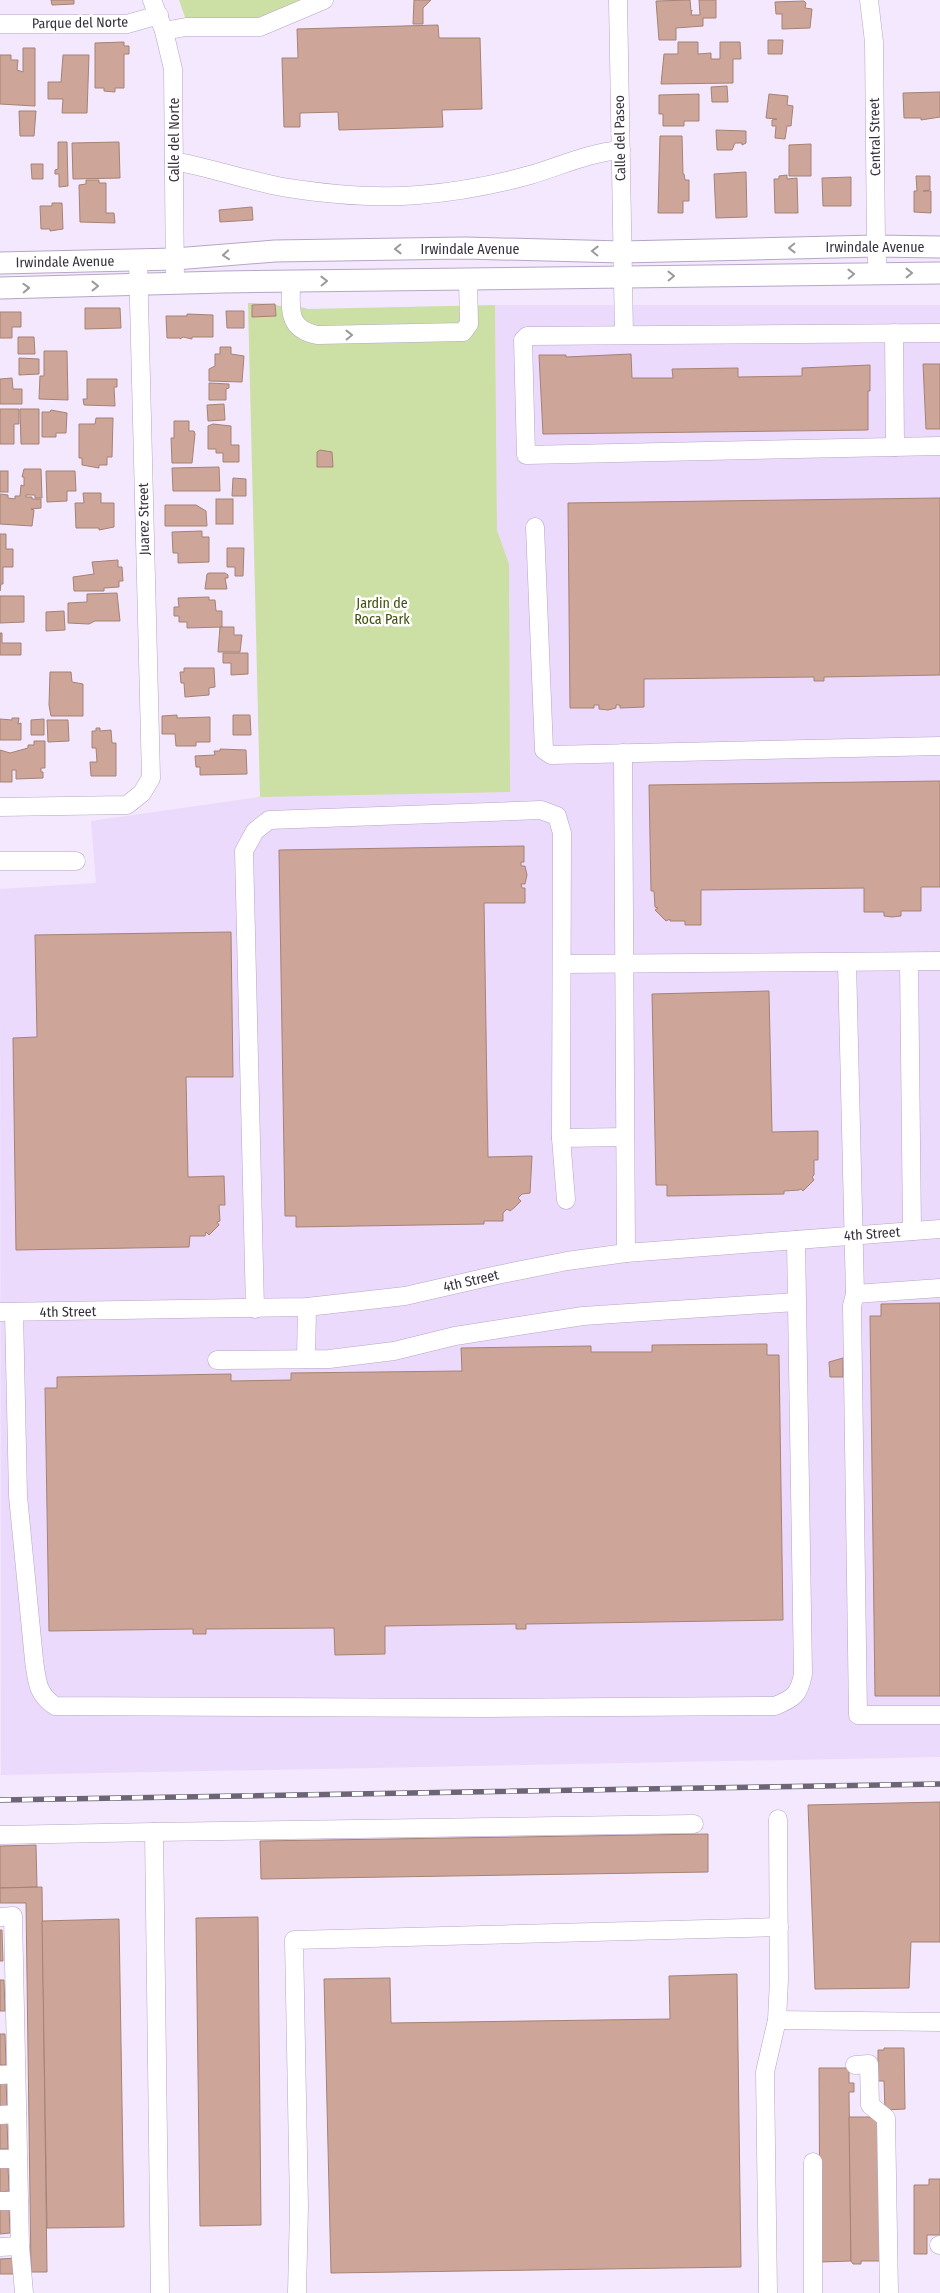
<svg xmlns="http://www.w3.org/2000/svg" width="940" height="2293" font-family="'Fira Sans Condensed',sans-serif">
	<style>
		.built { fill: #ebdafb }
		.green { fill: #ccdfa5 }
		.building { fill: #cda699; stroke: #a68175 }
		.lines { fill: none; stroke-linecap: round; stroke-linejoin: round }
		.minor-casing { stroke: #b6a6c6; stroke-width: 19 }
		.major-casing { stroke: #b6a6c6; stroke-width: 23 }
		.minor { stroke: #fff; stroke-width: 18 }
		.major { stroke: #fff; stroke-width: 21 }
		.rail-casing { stroke: #6d6575; stroke-width: 5.5 }
		.rail { stroke: #fff; stroke-width: 4; stroke-dasharray: 11; stroke-linecap: butt }
		.oneway { stroke: #9b989e }
		.labels { text-anchor: middle; dominant-baseline: central; stroke-width: 5; stroke-linejoin: round; paint-order: stroke }
		.street-label { font-size: 14px; fill: #37313e; stroke: #fff }
		.park-label { font-size: 14px; fill: #405109; stroke: #fff }
	</style>
	<rect width="100%" height="100%" fill="#f3e8fd"/>
	<polygon class="built" points="495,305 940,305 940,1757 1,1775 0,889 96,883 91,821 260,797 509,564 497,530"/>
	<g class="green">
		<polygon points="179,0 304,0 260,21 187,23"/>
		<path d="M 248,303 C 260,303 270,303 280,306 C 290,308 298,305 308,309 L 495,305 L 497,530 L 509,564 L 510,792 L 260,797 Z"/>
	</g>
	<g class="building">
		<polygon points="51,0 74,0 74,4 52,5"/>
		<polygon points="414,0 431,0 423,8 423,24 413,24"/>
		<polygon points="690,0 691,11 692,10 691,15 700,15 699,0 716,0 716,18 703,18 703,26 676,28 676,40 659,40 656,1"/>
		<polygon points="804,1 806,3 805,8 812,9 810,28 782,29 782,14 776,14 775,2"/>
		<polygon points="438,25 439,38 480,38 482,109 442,110 443,127 339,130 338,112 300,113 300,127 284,127 282,58 298,58 297,29"/>
		<polygon points="768,40 783,40 782,54 768,54"/>
		<polygon points="124,42 124,46 129,46 129,54 124,54 124,88 115,88 115,92 104,91 104,88 95,88 95,43"/>
		<polygon points="678,42 698,42 698,54 711,53 711,59 720,59 720,42 740,42 741,59 733,59 733,83 661,84 664,54 678,54"/>
		<polygon points="23,48 35,48 35,106 0,104 0,55 11,55 11,60 18,60 17,70 23,72"/>
		<polygon points="63,55 89,55 87,113 62,113 63,99 48,99 48,82 61,82"/>
		<polygon points="727,86 728,102 712,102 711,87"/>
		<polygon points="940,92 940,117 921,120 921,118 904,118 903,93"/>
		<polygon points="699,94 699,121 684,121 684,126 663,126 663,114 659,114 659,95"/>
		<polygon points="769,94 788,96 787,105 793,106 791,126 787,126 785,139 775,138 776,126 772,126 772,120 777,119 766,118"/>
		<polygon points="19,111 36,111 34,136 20,136"/>
		<polygon points="716,130 746,131 746,143 742,145 742,143 735,143 732,150 717,150"/>
		<polygon points="660,136 682,136 683,174 684,174 685,180 689,180 689,201 683,201 683,213 658,213"/>
		<polygon points="58,142 67,142 68,186 59,187 59,174 55,174 55,170 58,169"/>
		<polygon points="119,142 120,178 73,179 72,143"/>
		<polygon points="811,144 811,176 789,176 789,145"/>
		<polygon points="31,164 43,164 43,179 32,179"/>
		<polygon points="746,172 747,217 716,218 714,174"/>
		<polygon points="787,175 787,179 797,178 798,213 775,213 774,179 779,179 779,176"/>
		<polygon points="916,176 930,176 930,190 923,191 931,191 931,213 914,212 914,191 917,191"/>
		<polygon points="851,177 851,206 823,206 822,178"/>
		<polygon points="86,180 99,180 99,183 106,183 106,213 114,213 115,223 80,222 79,185 86,184"/>
		<polygon points="52,203 62,203 63,229 50,231 50,229 41,229 40,206 52,206"/>
		<polygon points="252,207 253,220 220,222 219,210"/>
		<polygon points="275,304 276,316 252,317 252,305"/>
		<polygon points="85,308 120,308 121,328 85,329"/>
		<polygon points="226,311 244,311 244,328 227,328"/>
		<polygon points="0,312 21,312 21,327 12,327 12,338 0,338"/>
		<polygon points="187,314 213,315 213,337 192,337 192,339 183,337 180,339 180,338 167,338 166,316 187,316"/>
		<polygon points="18,337 34,337 35,354 18,354"/>
		<polygon points="220,347 231,347 231,354 244,356 242,382 209,381 209,369 215,366 215,354 220,354"/>
		<polygon points="44,351 67,351 68,400 39,399 40,376 44,376"/>
		<polygon points="631,354 632,378 673,378 672,369 738,368 738,377 802,376 802,368 870,365 870,391 868,391 868,430 543,434 539,355 566,355 566,357"/>
		<polygon points="19,358 39,359 39,374 19,375"/>
		<polygon points="923,364 940,364 940,429 926,429"/>
		<polygon points="12,378 13,389 22,389 22,404 0,404 0,379"/>
		<polygon points="87,379 117,379 117,387 114,387 115,406 84,405 83,399 87,399"/>
		<polygon points="209,383 229,384 229,388 226,389 226,400 209,400"/>
		<polygon points="224,404 225,420 208,421 207,405"/>
		<polygon points="0,409 19,409 19,424 14,424 14,444 0,444"/>
		<polygon points="20,409 39,409 39,444 21,444"/>
		<polygon points="51,410 67,413 66,433 56,433 56,437 42,437 42,412 50,412"/>
		<polygon points="96,418 113,418 112,457 107,457 107,465 99,465 99,468 82,465 82,458 79,458 79,424 95,424"/>
		<polygon points="174,421 189,421 189,431 194,431 195,434 192,463 172,463 171,438 174,438"/>
		<polygon points="213,424 231,426 231,445 239,445 239,462 223,462 223,453 216,453 216,449 208,449 208,426"/>
		<polygon points="320,450 332,452 333,467 317,467 317,452"/>
		<polygon points="219,467 220,491 173,491 172,468"/>
		<polygon points="24,469 41,469 42,498 35,498 35,495 26,495 26,497 32,497 32,499 41,499 41,508 31,509 34,510 32,526 0,524 0,494 8,495 8,498 15,499 15,496 20,496 21,485 24,486 24,477 22,477"/>
		<rect x="0" y="471" width="8" height="21"/>
		<polygon points="46,471 75,471 76,491 67,491 67,501 47,502"/>
		<polygon points="233,478 246,479 246,496 232,496"/>
		<polygon points="83,493 101,493 101,503 114,503 114,527 99,530 99,528 76,528 75,503 84,503"/>
		<polygon points="940,498 940,675 824,677 824,681 814,681 814,677 644,679 644,707 620,708 620,705 616,705 616,708 608,710 599,709 599,705 594,705 594,708 570,708 568,503"/>
		<rect x="216" y="499" width="17" height="25"/>
		<polygon points="165,505 196,505 206,511 207,526 165,526"/>
		<polygon points="202,531 202,537 209,537 209,562 178,563 178,553 173,553 172,532"/>
		<polygon points="0,534 6,534 6,549 13,549 13,567 3,567 3,584 1,584 0,591"/>
		<polygon points="227,548 244,548 243,576 235,576 235,567 227,567"/>
		<polygon points="118,560 118,567 122,567 123,581 119,581 119,587 104,588 104,591 74,591 73,577 94,574 92,562"/>
		<polygon points="209,573 225,573 228,575 228,578 225,578 227,589 205,589 207,574"/>
		<polygon points="117,593 120,621 95,621 89,624 68,623 68,603 87,602 87,594"/>
		<polygon points="0,596 24,596 24,622 0,623"/>
		<polygon points="209,597 209,600 215,600 216,611 222,611 222,627 187,628 187,622 179,622 179,616 174,616 174,607 179,607 178,598"/>
		<polygon points="64,611 65,630 46,631 46,612"/>
		<polygon points="220,627 234,627 234,635 242,635 240,652 218,652"/>
		<polygon points="0,633 2,633 2,643 21,643 21,655 0,655"/>
		<polygon points="223,653 248,653 248,674 231,675 231,663 223,663"/>
		<polygon points="184,668 214,668 215,687 209,688 209,695 185,697 184,683 181,683 180,672 184,672"/>
		<polygon points="50,672 71,672 72,682 83,684 83,716 51,716 49,705"/>
		<polygon points="177,715 177,718 210,717 210,742 196,742 196,746 176,746 175,734 162,734 162,716"/>
		<polygon points="233,715 250,715 251,735 233,735"/>
		<polygon points="12,718 19,718 18,724 21,723 21,740 0,740 0,719 12,720"/>
		<polygon points="44,719 44,735 31,735 31,720"/>
		<polygon points="47,720 68,720 69,741 48,742"/>
		<polygon points="96,728 100,728 100,731 111,730 112,743 116,743 116,776 91,776 90,762 97,762 96,748 92,748 92,731 96,731"/>
		<polygon points="34,741 45,741 45,768 41,768 41,772 43,772 43,778 16,779 16,770 12,770 12,782 0,782 0,750 10,753 28,748 28,745 34,745"/>
		<polygon points="220,749 246,750 247,774 200,775 200,767 196,767 195,756 215,755 214,751 220,751"/>
		<polygon points="940,781 940,887 921,887 921,911 901,911 901,916 892,917 884,916 884,912 864,912 864,888 701,890 701,925 685,925 685,921 670,921 670,919 666,921 655,910 658,908 655,907 654,891 651,891 649,785"/>
		<polygon points="524,846 524,862 521,862 521,866 525,866 527,875 525,884 521,884 522,888 525,888 525,903 484,903 488,1157 532,1156 530,1193 522,1194 518,1198 521,1201 515,1207 510,1211 507,1209 503,1213 503,1221 484,1221 484,1224 296,1227 296,1216 285,1216 279,850"/>
		<polygon points="231,932 233,1077 186,1077 188,1177 224,1176 225,1205 219,1205 220,1221 217,1222 219,1225 209,1235 206,1232 205,1236 190,1236 189,1247 16,1250 13,1038 37,1037 35,935"/>
		<polygon points="769,991 772,1132 818,1131 818,1160 814,1160 814,1175 812,1177 814,1180 803,1191 801,1189 799,1190 784,1191 784,1194 667,1196 667,1185 656,1185 652,994"/>
		<polygon points="940,1303 940,1696 875,1696 870,1316 881,1316 881,1304"/>
		<polygon points="767,1344 767,1355 779,1355 783,1620 526,1624 526,1629 516,1629 516,1624 385,1626 385,1654 335,1655 334,1628 206,1629 206,1634 193,1634 193,1629 49,1631 45,1388 57,1388 57,1377 231,1374 231,1381 291,1380 291,1373 462,1371 461,1348 591,1346 591,1352 652,1352 652,1345"/>
		<polygon points="843,1358 843,1377 830,1377 829,1362"/>
		<polygon points="940,1802 940,1942 911,1942 909,1988 815,1989 808,1805"/>
		<polygon points="708,1834 708,1872 261,1879 260,1841"/>
		<polygon points="36,1845 37,1887 0,1888 0,1846"/>
		<polygon points="42,1887 47,2272 31,2272 26,1903 0,1903 0,1888"/>
		<polygon points="258,1917 261,2225 200,2226 196,1918"/>
		<polygon points="119,1919 124,2227 47,2228 42,1921"/>
		<polygon points="0,1930 2,1930 3,1961 0,1961"/>
		<polygon points="737,1974 741,2267 331,2273 324,1979 390,1978 391,2023 670,2019 669,1976"/>
		<polygon points="0,1980 4,1980 5,2011 0,2011"/>
		<polygon points="0,2034 5,2034 6,2065 0,2065"/>
		<polygon points="884,2048 904,2048 905,2109 885,2110 884,2081 878,2081 878,2050 884,2050"/>
		<polygon points="819,2068 849,2068 849,2083 854,2083 854,2092 849,2092 851,2261 820,2262"/>
		<polygon points="0,2080 6,2080 7,2107 0,2107"/>
		<polygon points="849,2117 877,2117 882,2127 882,2261 861,2261 861,2264 853,2264 851,2261"/>
		<polygon points="0,2122 7,2122 8,2149 0,2149"/>
		<polygon points="0,2165 8,2165 9,2191 0,2192"/>
		<polygon points="929,2179 940,2179 940,2235 927,2235 927,2254 914,2254 914,2185 929,2185"/>
		<polygon points="0,2207 9,2207 10,2233 0,2234"/>
		<polygon points="16,2258 16,2274 0,2274 0,2259"/>
	</g>
	<g class="lines">
		<defs>
			<g id="minor">
				<polyline points="152,0 164,31 173,69 175,284"/>
				<polyline points="618,0 624,335"/>
				<polyline points="869,0 874,42 876,246 878,274"/>
				<polyline points="0,24 127,24 159,15"/>
				<polyline points="164,31 186,27 260,27 324,0"/>
				<path d="M 174,161 C 211,168 246,180 282,187 C 326,194 373,199 418,195 C 455,192 494,185 530,175 C 561,166 587,153 621,150"/>
				<path d="M 291,281 C 291,308 286,329 317,335 L 463,332 L 469,324 L 468,279"/>
				<polyline points="894,333 895,447"/>
				<polyline points="940,333 527,336 523,340 526,455 940,446"/>
				<polyline points="535,527 544,750 551,755 940,746"/>
				<polyline points="623,753 626,1253"/>
				<polyline points="0,807 127,805 142,793 151,778 138,261"/>
				<polyline points="0,861 76,861"/>
				<polyline points="847,962 855,1294 852,1306 858,1715 940,1715"/>
				<polyline points="909,962 912,1231"/>
				<polyline points="562,964 940,961"/>
				<polyline points="561,1138 566,1200"/>
				<polyline points="855,1294 940,1288"/>
				<polyline points="255,1309 244,851 255,831 269,820 541,810 557,816 562,833 561,1138 625,1137"/>
				<polyline points="0,1312 307,1307 405,1296 497,1275 567,1261 626,1253 940,1229"/>
				<path d="M 14,1312 L 18,1496 L 34,1660 C 37,1681 37,1694 55,1706 L 485,1708 L 775,1706 C 794,1698 799,1695 803,1674 L 796,1240"/>
				<polyline points="306,1359 307,1307"/>
				<polyline points="217,1360 329,1359 394,1351 455,1336 583,1316 796,1302"/>
				<polyline points="154,1832 694,1824"/>
				<polyline points="0,1835 154,1832 160,2293"/>
				<polyline points="0,1917 13,1916 20,2246 0,2247"/>
				<polyline points="777,2020 940,2022"/>
				<polyline points="855,2065 869,2064 870,2105 886,2118 889,2293"/>
				<polyline points="0,2075 16,2074"/>
				<polyline points="0,2115 17,2114"/>
				<polyline points="0,2159 18,2159"/>
				<polyline points="0,2201 19,2201"/>
				<polyline points="939,2245 940,2245"/>
				<polyline points="20,2246 24,2293"/>
				<polyline points="297,2293 299,2207 294,1940 779,1927"/>
				<polyline points="768,2293 765,2072 777,2020 779,1980 778,1819"/>
				<polyline points="813,2293 813,2162"/>
			</g>
			<g id="major">
				<polyline points="0,263 175,259 275,251 465,248 622,252 876,246 940,247"/>
				<polyline points="0,288 223,282 940,273"/>
			</g>
		</defs>
		<use href="#minor" class="minor-casing"/>
		<use href="#major" class="major-casing"/>
		<use href="#minor" class="minor"/>
		<use href="#major" class="major"/>
		<defs>
			<polyline id="rail" points="0,1800 940,1784"/>
		</defs>
		<use href="#rail" class="rail-casing"/>
		<use href="#rail" class="rail"/>
	</g>
	<defs><path id="oneway-chevron" d="M-2-3.5L2.5 0L-2 3.5" fill="none" stroke-width="1.6" stroke-linecap="round" stroke-linejoin="round" transform="scale(1.25)"/></defs>
	<g class="oneway">
		<use href="#oneway-chevron" transform="translate(792 248) rotate(179)"/>
		<use href="#oneway-chevron" transform="translate(398 249) rotate(179)"/>
		<use href="#oneway-chevron" transform="translate(595 251) rotate(-179)"/>
		<use href="#oneway-chevron" transform="translate(226 255) rotate(175)"/>
		<use href="#oneway-chevron" transform="translate(909 273)"/>
		<use href="#oneway-chevron" transform="translate(851 274) rotate(-1)"/>
		<use href="#oneway-chevron" transform="translate(671 276) rotate(-1)"/>
		<use href="#oneway-chevron" transform="translate(324 281) rotate(-1)"/>
		<use href="#oneway-chevron" transform="translate(95 286) rotate(-1)"/>
		<use href="#oneway-chevron" transform="translate(26 288) rotate(-2)"/>
		<use href="#oneway-chevron" transform="translate(349 335) rotate(-1)"/>
	</g>
	<g class="labels">
		<g class="street-label">
			<text transform="translate(80 23) rotate(-1)">Parque del Norte</text>
			<text transform="translate(875 137) rotate(-91)">Central Street</text>
			<text transform="translate(620 138) rotate(-91)">Calle del Paseo</text>
			<text transform="translate(174 140) rotate(-90)">Calle del Norte</text>
			<text x="875" y="247">Irwindale Avenue</text>
			<text x="470" y="249">Irwindale Avenue</text>
			<text transform="translate(65 262) rotate(-1)">Irwindale Avenue</text>
			<text transform="translate(144 519) rotate(-91)">Juarez Street</text>
			<text transform="translate(872 1234) rotate(-4)">4th Street</text>
			<text transform="translate(471 1281) rotate(-13)">4th Street</text>
			<text transform="translate(68 1312) rotate(-1)">4th Street</text>
		</g>
		<g class="park-label">
			<text x="382" y="603">Jardin de<tspan x="382" dy="16">Roca Park</tspan></text>
		</g>
	</g>
</svg>
